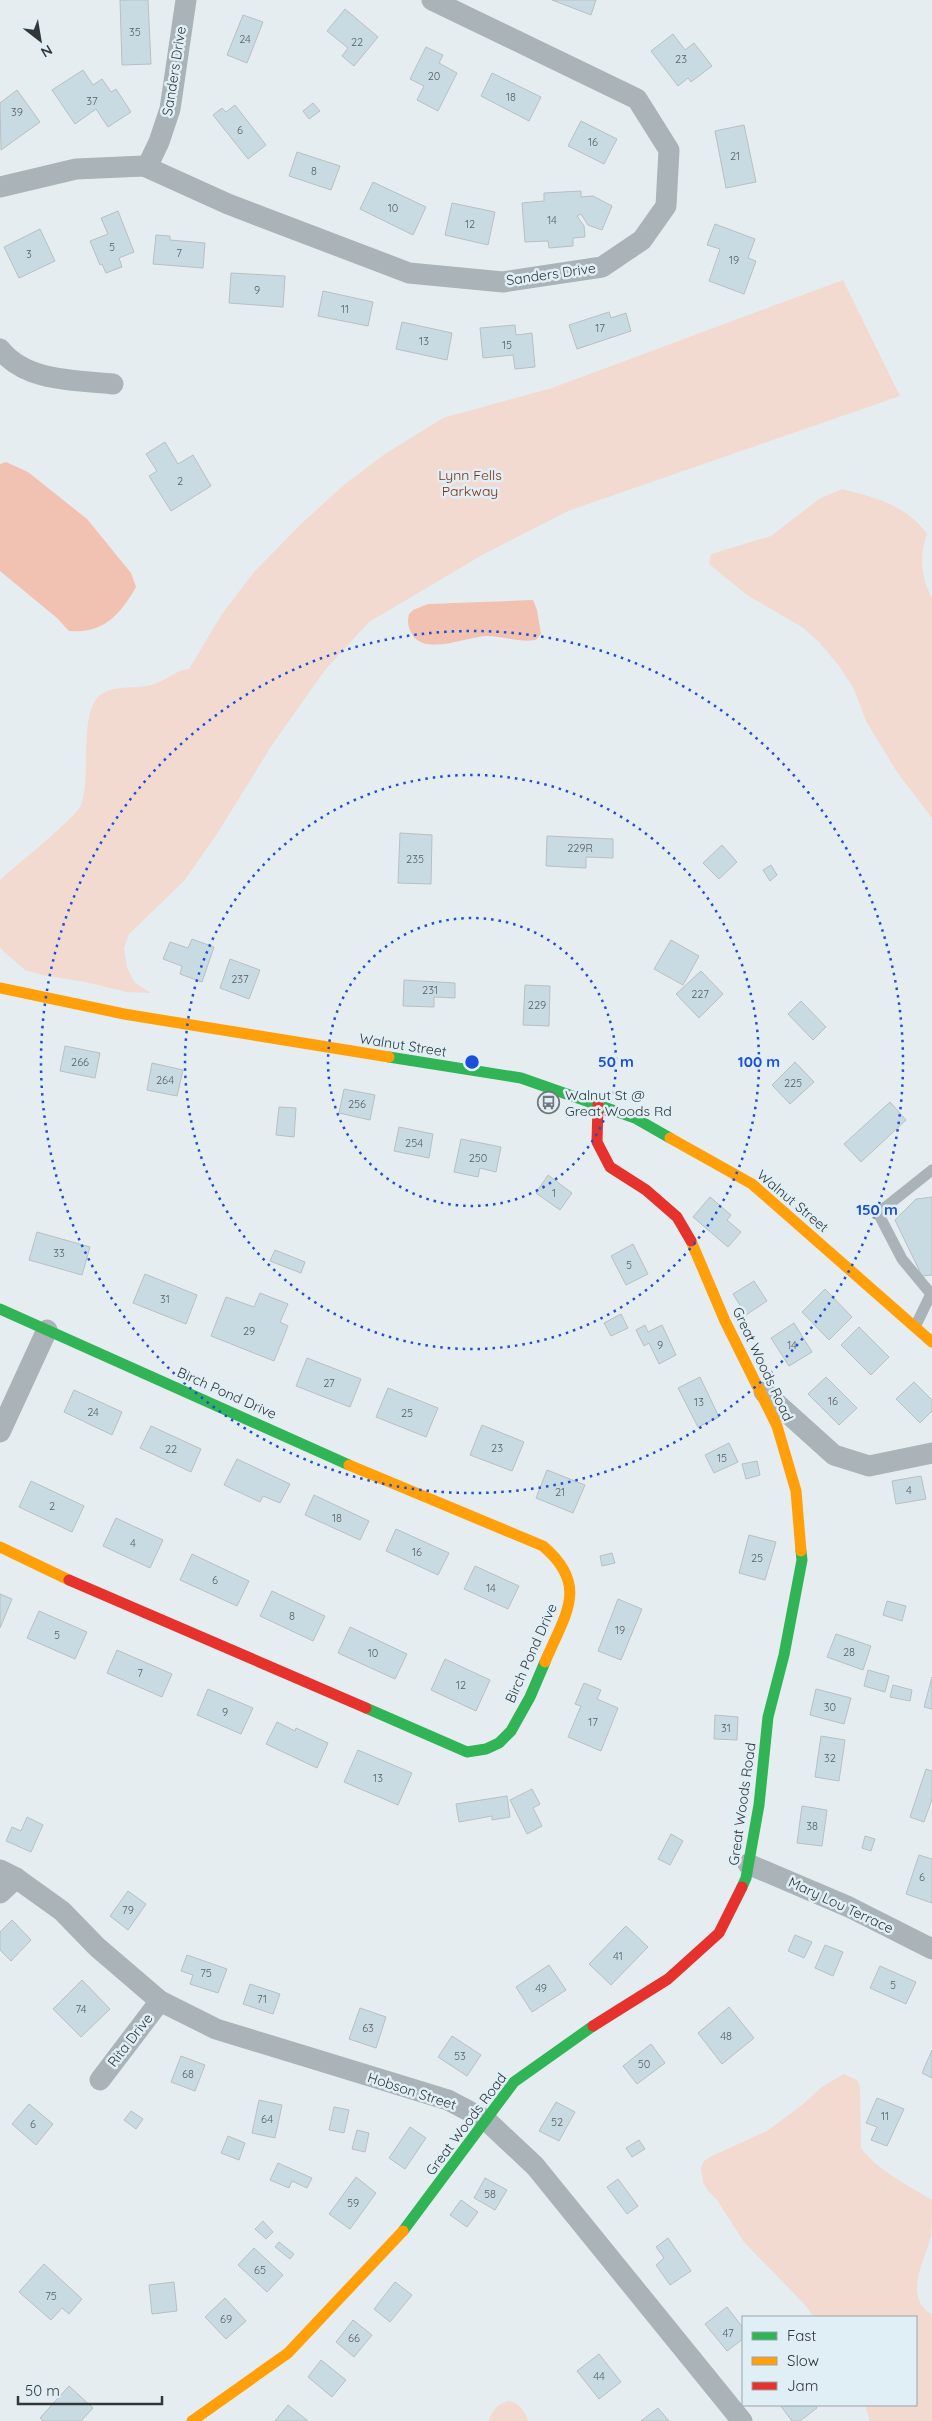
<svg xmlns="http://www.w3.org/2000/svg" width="932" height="2421" font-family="Quicksand,sans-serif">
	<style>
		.green { fill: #f2dad1 }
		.water { fill: #f1c2b1 }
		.building { fill: #c8dbe3; stroke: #b9bfc2 }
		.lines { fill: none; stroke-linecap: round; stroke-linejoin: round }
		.lane { stroke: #a9b3b8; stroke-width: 11 }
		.street { stroke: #a9b3b8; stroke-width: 21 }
		.fast { stroke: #30b455; stroke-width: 11 }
		.slow { stroke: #ff9f0a; stroke-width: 11 }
		.jam { stroke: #e5322d; stroke-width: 11 }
		.ring { fill: none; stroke: #1d4ed8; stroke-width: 2.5; stroke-dasharray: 2.5 5 }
		.labels { text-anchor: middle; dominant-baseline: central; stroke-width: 5; stroke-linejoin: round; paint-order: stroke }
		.number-label { font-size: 11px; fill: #586164 }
		.street-label { font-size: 14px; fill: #32383a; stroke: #e0eef5 }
		.park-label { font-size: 14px; fill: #7f2e0b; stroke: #e0eef5 }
		.poi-label { font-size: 14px; fill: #32383a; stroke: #e0eef5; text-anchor: start }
		.centre { fill: #1d4ed8; stroke: #e0eef5; stroke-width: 2.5 }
		.ring-label { font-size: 15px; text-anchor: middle; font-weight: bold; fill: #1d4ed8; stroke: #e0eef5; stroke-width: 5; stroke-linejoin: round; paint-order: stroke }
	</style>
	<rect width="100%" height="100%" fill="#e5edf0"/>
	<g class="green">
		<path d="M 843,280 L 900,396 L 568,511 L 484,554 L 369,622 L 325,670 L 272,745 L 217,834 L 184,881 L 129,934 L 124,948 L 127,968 L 135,983 L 151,993 L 127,992 L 85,982 L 42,975 L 25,970 L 3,951 L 0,947 L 0,880 C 14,867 76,818 81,805 C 92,779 77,707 103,693 C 117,685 136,689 151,685 C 165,681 176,670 189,669 L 222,614 L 254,572 L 302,523 L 345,484 L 385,454 L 443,418 L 552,388 Z"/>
		<path d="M 842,489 C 874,497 907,505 927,534 C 919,556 921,578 932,598 L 932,818 L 897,772 L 867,723 L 853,687 L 839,666 L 819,642 L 802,627 L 747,595 L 709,564 L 711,554 L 771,536 L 819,499 Z"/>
		<path d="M 844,2074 L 857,2080 L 860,2086 L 861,2148 C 878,2171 908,2185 932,2200 C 932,2211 932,2225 931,2236 C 925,2261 902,2296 932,2315 L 932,2421 L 870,2421 L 865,2405 L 916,2405 L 916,2317 L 814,2317 L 805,2305 L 744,2242 L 717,2200 L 708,2191 L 703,2182 L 701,2168 L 704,2161 L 712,2156 L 767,2131 L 802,2105 L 823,2086 Z"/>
		<path d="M 509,2401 C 519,2403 525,2411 528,2421 L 489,2421 C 492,2410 498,2403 509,2401 Z"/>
	</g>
	<g class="water">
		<path d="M 6,462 L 28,472 L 87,519 L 131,573 L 136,587 C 120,615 103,634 69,631 L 57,618 L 0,571 L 0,464 Z"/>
		<path d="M 533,600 L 537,610 L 541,634 L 536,640 C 519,643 504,636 486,636 C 467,637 427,655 413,636 C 408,628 407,623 409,614 L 413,610 L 428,604 Z"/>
	</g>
	<g class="building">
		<polygon points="120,0 148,0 151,64 122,65"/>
		<polygon points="552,0 596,0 591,15"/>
		<polygon points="345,9 378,37 354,66 342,56 348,48 327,31"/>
		<polygon points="243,15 263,22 247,63 227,55"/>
		<polygon points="673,34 685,50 694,43 712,66 691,82 688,78 678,86 651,51"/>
		<polygon points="426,47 443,55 439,63 457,73 438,111 417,100 424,86 410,79"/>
		<polygon points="83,70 93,85 102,79 111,92 116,89 131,112 108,127 96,109 75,124 52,90"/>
		<polygon points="492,73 541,97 529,121 481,96"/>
		<polygon points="17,90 40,122 1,150 0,103"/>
		<polygon points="313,103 320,111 309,119 303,111"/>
		<polygon points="235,105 266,145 248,159 213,115 222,108 226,112"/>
		<polygon points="581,121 617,139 604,164 568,146"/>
		<polygon points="744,125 756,182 726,188 715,131"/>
		<polygon points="297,152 340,166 331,190 289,176"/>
		<polygon points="373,182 426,207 413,235 360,209"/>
		<polygon points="581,191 581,197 593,196 612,206 602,230 588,225 581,214 577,216 584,226 585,237 573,238 573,246 549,248 548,241 525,242 522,203 544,201 544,193"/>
		<polygon points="452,203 495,212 488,245 445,235"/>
		<polygon points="118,211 134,252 119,258 122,267 106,273 102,264 100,265 90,241 108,234 101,218"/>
		<polygon points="715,224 755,239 748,258 756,261 744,294 709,281 720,249 707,245"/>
		<polygon points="40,229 55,261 19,278 4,247"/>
		<polygon points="156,235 170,236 170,240 205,243 203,268 153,264"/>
		<polygon points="231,273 285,276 283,307 229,303"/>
		<polygon points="323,291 373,302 368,326 318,316"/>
		<polygon points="609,312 611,318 626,313 631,331 577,349 569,325"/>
		<polygon points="402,322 452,333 447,360 396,349"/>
		<polygon points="515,325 516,335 532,333 535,367 515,369 513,355 483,358 480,328"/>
		<polygon points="165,442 178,464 193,455 211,486 171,511 149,476 157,471 146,454"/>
		<polygon points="400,833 432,835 431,884 398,883"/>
		<polygon points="547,836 613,839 613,858 586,857 586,868 546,866"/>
		<polygon points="722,845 737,862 719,879 703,863"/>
		<polygon points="771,865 777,875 770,881 763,870"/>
		<polygon points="192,939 214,947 202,982 180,974 182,966 163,959 170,942 188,948"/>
		<polygon points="671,940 699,956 683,985 654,969"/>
		<polygon points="230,959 260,970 249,999 220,988"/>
		<polygon points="701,971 723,994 699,1018 676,994"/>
		<polygon points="404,980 455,983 455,998 434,997 434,1007 403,1006"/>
		<polygon points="525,985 550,986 549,1026 523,1025"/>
		<polygon points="801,1001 826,1027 813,1040 788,1014"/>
		<polygon points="65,1046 100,1053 95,1078 60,1071"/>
		<polygon points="795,1062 814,1082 790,1104 772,1085"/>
		<polygon points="152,1063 183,1070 177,1096 147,1090"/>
		<polygon points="344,1089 375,1095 370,1120 339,1113"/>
		<polygon points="890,1102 906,1120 861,1162 844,1144"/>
		<polygon points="279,1107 296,1108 294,1137 276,1135"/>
		<polygon points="399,1127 433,1134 429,1158 394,1151"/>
		<polygon points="461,1139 501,1147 496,1172 480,1168 478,1177 454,1172"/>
		<polygon points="548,1175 572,1193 560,1210 536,1193"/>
		<polygon points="710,1197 731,1215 727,1220 741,1232 728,1247 693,1217"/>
		<polygon points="932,1197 932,1275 922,1276 895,1220 916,1199"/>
		<polygon points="37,1232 90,1247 82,1275 29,1260"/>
		<polygon points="633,1244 648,1274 626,1285 611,1256"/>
		<polygon points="275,1250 305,1262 301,1273 270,1261"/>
		<polygon points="145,1274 197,1295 186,1324 133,1303"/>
		<polygon points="754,1281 767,1301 746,1315 733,1294"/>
		<polygon points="825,1289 852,1317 829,1340 802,1312"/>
		<polygon points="260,1293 288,1304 280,1322 288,1326 274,1361 211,1336 226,1297 254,1307"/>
		<polygon points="621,1314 628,1328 611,1336 604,1323"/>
		<polygon points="794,1323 812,1352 789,1366 771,1338"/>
		<polygon points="645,1325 648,1332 662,1325 676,1355 659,1364 649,1343 644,1346 636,1330"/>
		<polygon points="859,1327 889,1357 871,1375 841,1345"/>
		<polygon points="307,1358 361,1379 350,1407 296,1386"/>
		<polygon points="700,1377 719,1417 698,1427 678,1388"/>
		<polygon points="826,1377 857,1408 839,1425 808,1394"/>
		<polygon points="914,1382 932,1400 932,1411 920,1423 896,1399"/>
		<polygon points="388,1388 438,1408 426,1437 376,1417"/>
		<polygon points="74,1390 122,1412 112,1435 64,1412"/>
		<polygon points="482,1425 524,1442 512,1471 470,1455"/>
		<polygon points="151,1426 201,1449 191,1472 140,1448"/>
		<polygon points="729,1443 738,1462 714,1473 705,1455"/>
		<polygon points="237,1459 290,1484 280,1503 263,1496 260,1502 224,1485"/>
		<polygon points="757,1461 760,1475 746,1479 742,1464"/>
		<polygon points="547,1470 585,1485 573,1513 536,1498"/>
		<polygon points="921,1476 926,1499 896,1504 892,1481"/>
		<polygon points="31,1481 84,1506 72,1532 19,1507"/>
		<polygon points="314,1495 369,1521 360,1540 305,1515"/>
		<polygon points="116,1518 163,1540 150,1568 103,1546"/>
		<polygon points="396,1529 449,1553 438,1575 386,1551"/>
		<polygon points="749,1535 776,1542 765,1580 739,1573"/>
		<polygon points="612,1553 615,1563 602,1566 600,1556"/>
		<polygon points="192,1554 249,1581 237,1606 180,1580"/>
		<polygon points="475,1566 519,1586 508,1609 464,1589"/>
		<polygon points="272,1591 325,1616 313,1641 260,1616"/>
		<polygon points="0,1594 12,1599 0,1628"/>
		<polygon points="618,1599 642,1609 621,1660 598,1651"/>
		<polygon points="887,1601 906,1606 902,1621 883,1615"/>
		<polygon points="39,1611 87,1632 75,1659 27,1638"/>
		<polygon points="350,1627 407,1654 395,1679 338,1653"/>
		<polygon points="836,1634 871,1646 863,1670 827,1657"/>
		<polygon points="117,1650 172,1674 162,1697 107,1673"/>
		<polygon points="445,1659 490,1680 476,1711 431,1690"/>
		<polygon points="868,1670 889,1676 885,1692 864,1686"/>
		<polygon points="932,1677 932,1709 924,1707"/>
		<polygon points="584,1683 601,1690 597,1699 618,1708 601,1751 568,1737 581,1706 575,1704"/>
		<polygon points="893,1685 912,1690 910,1701 890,1697"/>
		<polygon points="208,1689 253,1708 241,1734 197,1715"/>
		<polygon points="816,1689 851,1698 844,1724 810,1715"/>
		<polygon points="715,1715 738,1717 737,1740 714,1739"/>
		<polygon points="277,1722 295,1731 296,1728 328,1743 317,1768 266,1744"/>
		<polygon points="821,1736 845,1740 839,1781 815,1777"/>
		<polygon points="358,1750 412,1773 398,1805 344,1782"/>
		<polygon points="926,1769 932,1771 932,1799 924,1822 910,1817"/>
		<polygon points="532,1789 540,1804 533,1808 542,1826 527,1834 510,1800"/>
		<polygon points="507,1796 510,1817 492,1820 492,1816 459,1822 456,1804"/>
		<polygon points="802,1806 827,1810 822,1846 797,1843"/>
		<polygon points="27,1817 43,1825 31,1852 6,1841 12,1827 21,1831"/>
		<polygon points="671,1834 683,1841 670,1865 658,1859"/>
		<polygon points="865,1836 875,1839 871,1851 862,1848"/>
		<polygon points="919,1855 932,1859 932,1903 906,1894"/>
		<polygon points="128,1891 146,1904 128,1930 110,1916"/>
		<polygon points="12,1920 31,1940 11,1961 0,1950 0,1932"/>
		<polygon points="626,1926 648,1947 611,1985 589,1964"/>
		<polygon points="795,1935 812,1942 804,1958 788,1951"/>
		<polygon points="825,1945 843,1952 833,1976 815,1968"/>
		<polygon points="187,1955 227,1969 218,1993 190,1984 193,1975 181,1971"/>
		<polygon points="549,1965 566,1990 532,2012 516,1987"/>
		<polygon points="880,1966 916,1982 906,2004 870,1988"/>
		<polygon points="82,1980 110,2009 81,2037 53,2009"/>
		<polygon points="250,1984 280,1994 273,2014 243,2004"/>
		<polygon points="729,2007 754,2038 722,2064 698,2033"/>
		<polygon points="360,2008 386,2017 376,2048 349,2039"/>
		<polygon points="452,2036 481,2055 467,2076 438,2057"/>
		<polygon points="651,2044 665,2063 637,2084 623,2066"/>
		<polygon points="932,2050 932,2078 922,2073"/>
		<polygon points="181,2056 205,2065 195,2091 171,2082"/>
		<polygon points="877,2098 904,2109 887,2146 871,2140 877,2127 866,2123"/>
		<polygon points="259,2100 282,2105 275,2138 252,2133"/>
		<polygon points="556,2102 575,2112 559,2141 539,2131"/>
		<polygon points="29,2104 53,2124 36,2145 12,2124"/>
		<polygon points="334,2107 349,2110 344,2133 329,2130"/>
		<polygon points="131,2111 143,2119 136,2129 124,2120"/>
		<polygon points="410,2127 426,2138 405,2169 389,2158"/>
		<polygon points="357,2130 369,2133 365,2152 352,2149"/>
		<polygon points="228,2136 245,2143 239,2160 221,2153"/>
		<polygon points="639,2140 645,2149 632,2157 626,2148"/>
		<polygon points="278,2163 312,2178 307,2188 292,2181 289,2188 270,2180"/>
		<polygon points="356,2177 376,2193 350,2229 329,2214"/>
		<polygon points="485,2178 507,2190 495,2210 474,2198"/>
		<polygon points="618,2179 638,2206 627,2214 607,2187"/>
		<polygon points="461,2200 478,2212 467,2227 450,2215"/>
		<polygon points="263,2221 273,2232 266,2239 255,2229"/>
		<polygon points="668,2238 691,2271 670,2285 656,2265 664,2258 656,2247"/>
		<polygon points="279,2242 294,2254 290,2259 275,2247"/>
		<polygon points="254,2248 283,2275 267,2292 238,2265"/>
		<polygon points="44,2264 82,2299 69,2314 62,2308 51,2320 19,2292"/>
		<polygon points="174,2282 177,2311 152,2314 149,2285"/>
		<polygon points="395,2282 412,2295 390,2322 374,2309"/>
		<polygon points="225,2298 246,2321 226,2339 205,2317"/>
		<polygon points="727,2307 743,2328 743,2339 727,2351 705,2324"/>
		<polygon points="353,2320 372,2335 354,2357 336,2342"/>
		<polygon points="599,2354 621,2382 599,2399 577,2371"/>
		<polygon points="321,2360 346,2380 332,2397 308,2377"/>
		<polygon points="69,2386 93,2408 81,2421 43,2421 40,2418"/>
		<polygon points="288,2405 308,2421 275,2421"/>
		<polygon points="780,2405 815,2405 817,2408 800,2421 792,2421"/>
		<polygon points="658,2408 669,2421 641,2421"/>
	</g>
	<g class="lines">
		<polyline class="lane" points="915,1327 931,1294 902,1259 878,1213 932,1170"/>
		<g class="street">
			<polyline points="147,167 159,142 170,109 186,0"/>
			<polyline points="0,187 76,169 144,166 228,204 409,273 503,282 602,267 642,240 666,206 669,150 637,99 432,0"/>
			<path d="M 0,349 C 26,382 75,380 113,384"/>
			<polyline points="764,1392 834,1455 869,1466 932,1453"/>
			<polyline points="0,1432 47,1330"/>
			<polyline points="748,1864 849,1907 932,1949"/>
			<polyline points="0,1870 16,1878 62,1911 97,1947 160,2001 216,2029 448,2100 486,2120 535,2166 742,2421"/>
			<polyline points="0,1893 16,1878"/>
			<polyline points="100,2080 160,2001"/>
		</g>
		<g class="fast">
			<polyline points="389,1057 521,1078 635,1118 670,1138"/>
			<polyline points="0,1309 349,1465"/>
			<polyline points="366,1708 467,1752 486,1749 499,1743 511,1731 530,1697 545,1662"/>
			<polyline points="742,1887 746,1878 759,1805 768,1717 784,1655 802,1560 801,1551"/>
			<polyline points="403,2231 514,2082 593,2026"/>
		</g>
		<g class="slow">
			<polyline points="0,988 124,1014 389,1057"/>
			<polyline points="670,1138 752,1184 932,1342"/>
			<polyline points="691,1241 725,1321 777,1426 796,1491 801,1551"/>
			<path d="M 349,1465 L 543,1546 C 590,1586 565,1614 545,1662"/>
			<polyline points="0,1547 69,1580"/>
			<polyline points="192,2421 288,2353 403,2231"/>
		</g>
		<g class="jam">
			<polyline points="598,1105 597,1142 610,1167 646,1190 677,1217 691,1241"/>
			<polyline points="69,1580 366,1708"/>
			<polyline points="593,2026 668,1979 719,1933 742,1887"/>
		</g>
	</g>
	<g class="ring">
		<circle cx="472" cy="1062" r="144"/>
		<circle cx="472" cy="1062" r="287"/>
		<circle cx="472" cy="1062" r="431"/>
	</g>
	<defs>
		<symbol id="bus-ring" viewBox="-11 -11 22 22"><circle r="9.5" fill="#e0eef5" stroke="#71777a" stroke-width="1.5"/><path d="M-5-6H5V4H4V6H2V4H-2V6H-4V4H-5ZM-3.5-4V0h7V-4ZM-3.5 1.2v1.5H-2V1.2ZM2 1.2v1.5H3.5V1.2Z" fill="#71777a"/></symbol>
	</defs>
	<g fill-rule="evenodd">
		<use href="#bus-ring" x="536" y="1090" width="25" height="25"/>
	</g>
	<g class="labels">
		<g class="number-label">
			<text x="135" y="32">35</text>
			<text x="245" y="39">24</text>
			<text x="357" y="42">22</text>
			<text x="681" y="59">23</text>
			<text x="434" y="76">20</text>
			<text x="511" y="97">18</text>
			<text x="92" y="101">37</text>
			<text x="17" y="112">39</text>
			<text x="240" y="130">6</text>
			<text x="593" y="142">16</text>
			<text x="735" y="156">21</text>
			<text x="314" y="171">8</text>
			<text x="393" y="208">10</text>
			<text x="552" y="220">14</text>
			<text x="470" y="224">12</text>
			<text x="112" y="247">5</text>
			<text x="179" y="253">7</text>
			<text x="29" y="254">3</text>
			<text x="734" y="260">19</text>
			<text x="257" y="290">9</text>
			<text x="345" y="309">11</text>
			<text x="600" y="328">17</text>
			<text x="424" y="341">13</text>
			<text x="507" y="345">15</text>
			<text x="180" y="481">2</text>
			<text x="580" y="848">229R</text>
			<text x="415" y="859">235</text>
			<text x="240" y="979">237</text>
			<text x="430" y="990">231</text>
			<text x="700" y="994">227</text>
			<text x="537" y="1005">229</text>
			<text x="80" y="1062">266</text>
			<text x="165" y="1080">264</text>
			<text x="793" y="1083">225</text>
			<text x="357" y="1104">256</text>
			<text x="414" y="1143">254</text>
			<text x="478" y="1158">250</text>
			<text x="554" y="1193">1</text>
			<text x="59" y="1253">33</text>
			<text x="629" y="1265">5</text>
			<text x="165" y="1299">31</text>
			<text x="249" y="1331">29</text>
			<text x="660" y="1345">9</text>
			<text x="792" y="1345">14</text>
			<text x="329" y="1383">27</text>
			<text x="833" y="1401">16</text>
			<text x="699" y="1402">13</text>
			<text x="93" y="1412">24</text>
			<text x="407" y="1413">25</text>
			<text x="497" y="1448">23</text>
			<text x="171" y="1449">22</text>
			<text x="722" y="1458">15</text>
			<text x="909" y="1490">4</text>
			<text x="560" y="1492">21</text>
			<text x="52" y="1506">2</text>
			<text x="337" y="1518">18</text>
			<text x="133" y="1543">4</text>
			<text x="417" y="1552">16</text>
			<text x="757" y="1558">25</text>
			<text x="215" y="1580">6</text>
			<text x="491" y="1588">14</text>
			<text x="292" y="1616">8</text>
			<text x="620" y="1630">19</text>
			<text x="57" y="1635">5</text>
			<text x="849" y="1652">28</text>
			<text x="373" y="1653">10</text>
			<text x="140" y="1673">7</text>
			<text x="461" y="1685">12</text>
			<text x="830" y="1707">30</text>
			<text x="225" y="1712">9</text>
			<text x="593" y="1722">17</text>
			<text x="726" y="1728">31</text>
			<text x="830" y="1758">32</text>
			<text x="378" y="1778">13</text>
			<text x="812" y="1826">38</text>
			<text x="922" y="1877">6</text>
			<text x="128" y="1910">79</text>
			<text x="618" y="1956">41</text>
			<text x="206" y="1973">75</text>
			<text x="893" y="1985">5</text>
			<text x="541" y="1988">49</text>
			<text x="262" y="1999">71</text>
			<text x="81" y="2009">74</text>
			<text x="368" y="2028">63</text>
			<text x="726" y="2036">48</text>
			<text x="460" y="2056">53</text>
			<text x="644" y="2064">50</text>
			<text x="188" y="2074">68</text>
			<text x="885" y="2116">11</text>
			<text x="267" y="2119">64</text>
			<text x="557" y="2122">52</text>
			<text x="33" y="2124">6</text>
			<text x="490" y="2194">58</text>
			<text x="353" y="2203">59</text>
			<text x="260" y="2270">65</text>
			<text x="51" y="2296">75</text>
			<text x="226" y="2319">69</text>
			<text x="728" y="2333">47</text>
			<text x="354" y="2338">66</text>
			<text x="599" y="2376">44</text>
		</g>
		<g class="street-label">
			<text transform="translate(174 71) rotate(-81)">Sanders Drive</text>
			<text transform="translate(551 274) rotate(-8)">Sanders Drive</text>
			<text transform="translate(403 1045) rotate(9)">Walnut Street</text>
			<text transform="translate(793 1201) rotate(40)">Walnut Street</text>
			<text transform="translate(763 1364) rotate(65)">Great Woods Road</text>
			<text transform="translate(227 1393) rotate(24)">Birch Pond Drive</text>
			<text transform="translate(531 1653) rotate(-66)">Birch Pond Drive</text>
			<text transform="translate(742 1804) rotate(-82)">Great Woods Road</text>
			<text transform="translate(841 1905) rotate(25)">Mary Lou Terrace</text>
			<text transform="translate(130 2040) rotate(-52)">Rita Drive</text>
			<text transform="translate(412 2091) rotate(18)">Hobson Street</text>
			<text transform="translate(466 2124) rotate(-53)">Great Woods Road</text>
		</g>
		<g class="park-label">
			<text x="470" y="475">Lynn Fells<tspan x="470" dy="16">Parkway</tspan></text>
		</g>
		<g class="poi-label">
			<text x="565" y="1095">Walnut St @<tspan x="565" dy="16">Great Woods Rd</tspan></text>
		</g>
	</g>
	<circle cx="472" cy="1062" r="8" class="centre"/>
	<g class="ring-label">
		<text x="616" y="1067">50 m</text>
		<text x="759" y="1067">100 m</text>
		<text x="877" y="1215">150 m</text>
	</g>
	<rect x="742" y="2316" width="175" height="90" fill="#e0eef5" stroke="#9aa5aa"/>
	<rect x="752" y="2332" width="25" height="8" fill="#30b455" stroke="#9aa5aa"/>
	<text x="787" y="2341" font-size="15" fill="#32383a">Fast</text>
	<rect x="752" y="2357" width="25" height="8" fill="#ff9f0a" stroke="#9aa5aa"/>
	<text x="787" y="2366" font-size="15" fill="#32383a">Slow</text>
	<rect x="752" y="2382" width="25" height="8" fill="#e5322d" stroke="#9aa5aa"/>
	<text x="787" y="2391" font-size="15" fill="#32383a">Jam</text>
	<g transform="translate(40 40) rotate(149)" stroke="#e0eef5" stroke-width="4" paint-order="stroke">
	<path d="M0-4L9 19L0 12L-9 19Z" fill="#32383a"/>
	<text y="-8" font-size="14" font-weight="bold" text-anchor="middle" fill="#32383a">N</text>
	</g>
	<path d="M18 2396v8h144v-8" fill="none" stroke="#32383a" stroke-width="2.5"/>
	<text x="25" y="2396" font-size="15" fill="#32383a" stroke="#e0eef5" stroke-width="4" paint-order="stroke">50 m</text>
</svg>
